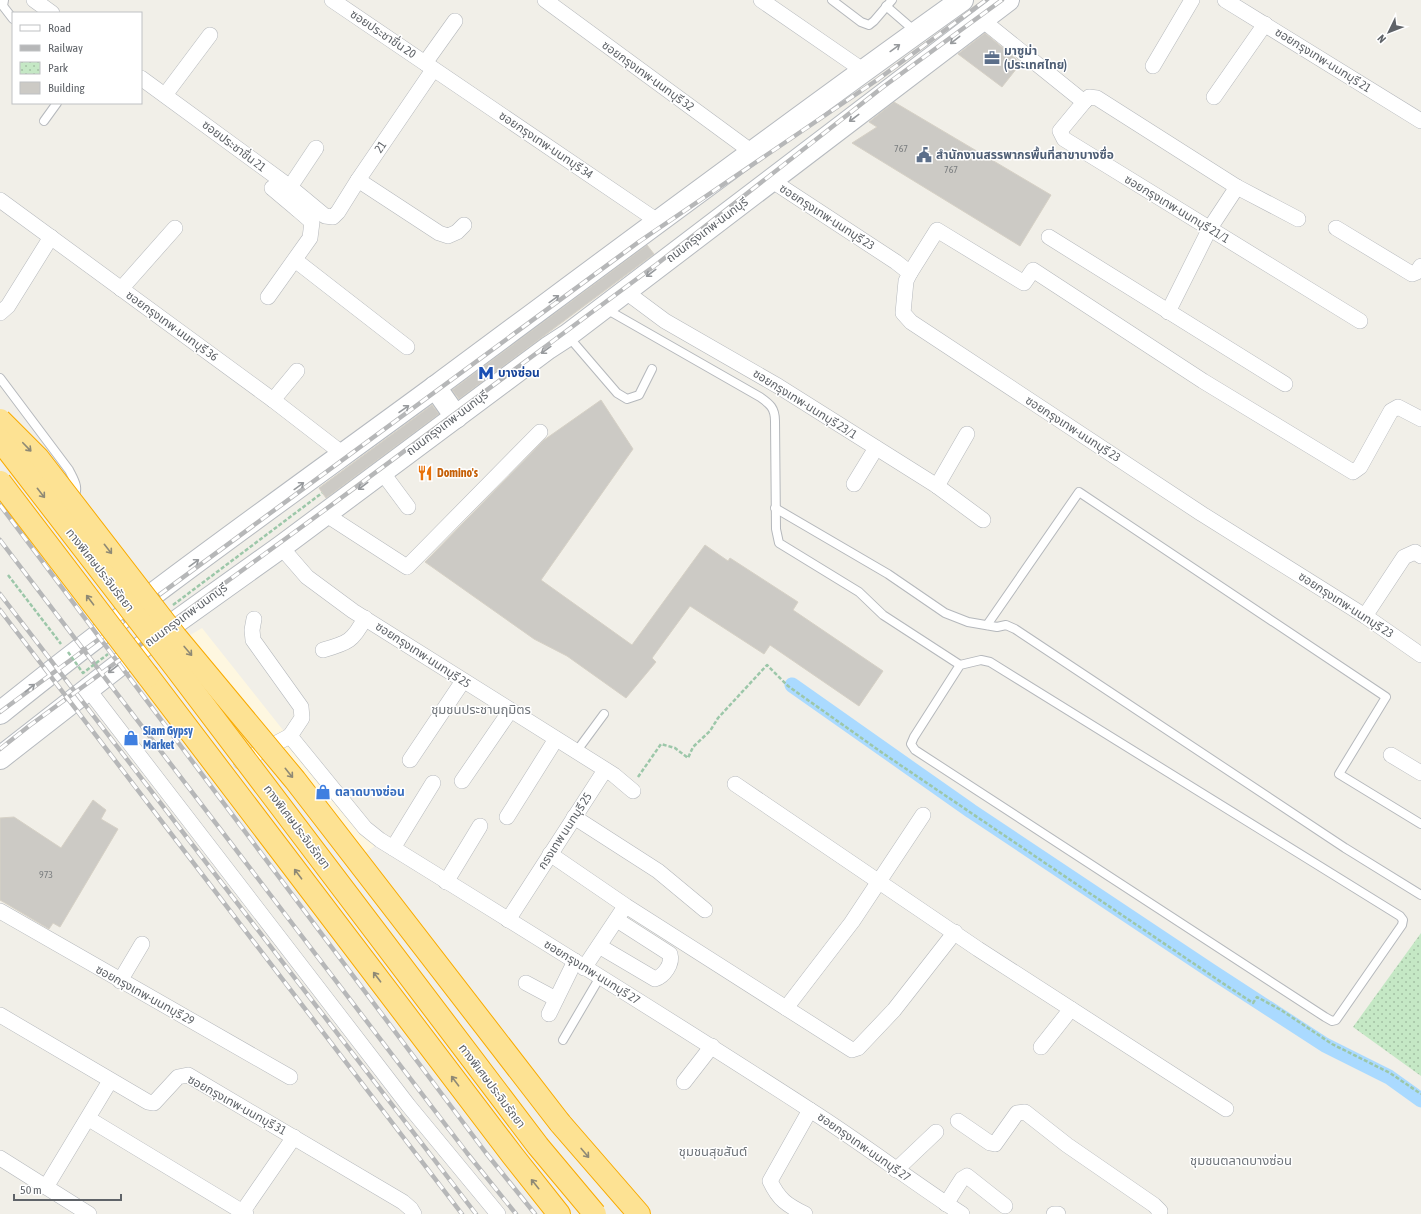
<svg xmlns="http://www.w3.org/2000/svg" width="1421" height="1214" font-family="'Asap Condensed','Noto Sans Thai',sans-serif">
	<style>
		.commercial { fill: #fef7e0 }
		.park { fill: url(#park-dots) }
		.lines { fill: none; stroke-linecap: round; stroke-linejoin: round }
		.canal { stroke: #aadaff; stroke-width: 15 }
		.building { fill: #cccac5; stroke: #d6d1c6 }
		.service-casing { stroke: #b5b8bc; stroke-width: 10 }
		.minor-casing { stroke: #b5b8bc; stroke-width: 16 }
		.secondary-casing { stroke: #b6babf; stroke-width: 24 }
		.motorway-casing { stroke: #f9ab00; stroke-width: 24 }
		.path { stroke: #9cc7a9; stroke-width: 2.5; stroke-dasharray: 4 2; stroke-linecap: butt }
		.service { stroke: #fff; stroke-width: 8 }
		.minor { stroke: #fff; stroke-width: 15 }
		.secondary { stroke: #fff; stroke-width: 22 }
		.motorway { stroke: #fde293; stroke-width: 22 }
		.rail-casing { stroke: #b6b7b8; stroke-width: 4.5 }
		.rail { stroke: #fff; stroke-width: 3; stroke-dasharray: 9; stroke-linecap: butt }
		.motorway-bridge-casing { stroke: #f9ab00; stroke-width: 24; stroke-linecap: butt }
		.path-bridge { stroke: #9cc7a9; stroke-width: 2.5; stroke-dasharray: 4 2; stroke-linecap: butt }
		.motorway-bridge { stroke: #fde293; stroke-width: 22 }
		.oneway { stroke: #979a9d }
		.oneway2 { stroke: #8e8975 }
		.labels { text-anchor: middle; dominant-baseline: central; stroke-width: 3; stroke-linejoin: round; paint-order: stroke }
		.number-label { font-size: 10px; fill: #7a7d7f }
		.street-label { font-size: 12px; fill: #5f6368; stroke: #fff }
		.service-label { font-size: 12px; font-weight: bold; fill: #4e5e75; stroke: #fff; text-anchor: start }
		.transit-label { font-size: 12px; font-weight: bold; fill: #164399; stroke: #fff; text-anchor: start }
		.food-label { font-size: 12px; font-weight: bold; fill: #c56008; stroke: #fff; text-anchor: start }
		.shop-label { font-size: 12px; font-weight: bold; fill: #366cbe; stroke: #fff; text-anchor: start }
		.neighbourhood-label { font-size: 13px; fill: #70757a; stroke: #fff }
	</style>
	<defs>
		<pattern id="park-dots" width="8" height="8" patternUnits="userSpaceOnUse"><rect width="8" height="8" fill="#c5e8c5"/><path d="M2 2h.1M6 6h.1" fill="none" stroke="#a3c0a4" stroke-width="1.8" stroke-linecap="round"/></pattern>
	</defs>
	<rect width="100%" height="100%" fill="#f1efe8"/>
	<polygon class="commercial" points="202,628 375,846 362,855 187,637"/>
	<polygon class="park" points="1421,933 1421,1076 1353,1027"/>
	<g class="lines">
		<polyline class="canal" points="792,685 971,811 1211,971 1325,1045 1389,1077 1421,1100"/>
	</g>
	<g class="building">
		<polygon points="985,33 1021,63 1002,87 958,54"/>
		<polygon points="894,102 1051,195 1020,246 852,143 877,127 869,122"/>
		<polygon points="647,245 654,254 459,399 452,390"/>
		<polygon points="601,400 633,449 541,580 632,645 705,545 728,561 730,558 798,602 793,610 883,671 859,706 770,645 764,654 690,606 652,658 656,662 626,698 567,656 534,639 425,562 544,440"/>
		<polygon points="432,405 439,414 326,498 319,488"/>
		<polygon points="93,800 106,810 101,819 118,829 60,927 53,923 49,929 0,900 0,818 14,817 61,848"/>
	</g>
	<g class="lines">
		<defs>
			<g id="service">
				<polyline points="4,0 3,6 13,19"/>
				<polyline points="832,0 861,22 869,25 874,21 892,0"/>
				<polyline points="886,6 916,32"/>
				<polyline points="44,121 57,103"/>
				<path d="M 606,309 L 760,397 C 770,404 775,408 775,421 L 776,529 L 779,543 L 859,592 L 883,615 L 960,665"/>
				<polyline points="568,336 617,393 627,399 639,395 652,369"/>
				<path d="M 0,378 L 69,470 C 74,480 80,488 73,499"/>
				<polyline points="775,508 888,574 945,613 968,622 997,627 1006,625 1015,629 1345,848 1421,895"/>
				<polyline points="987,625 1079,492 1386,697 1339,774 1421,824"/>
				<polygon points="981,660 990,662 1400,916 1403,920 1402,925 1336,1020 1332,1021 1325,1017 915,750 911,744 914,737 960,665"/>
				<polyline points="576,752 604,714"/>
				<polyline points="563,1040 600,977"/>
			</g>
			<g id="minor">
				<polyline points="34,0 52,13"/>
				<polyline points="332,0 659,222"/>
				<polyline points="545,0 752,152"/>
				<polyline points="761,0 864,71"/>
				<polyline points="1225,0 1421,121"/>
				<polyline points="981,19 1084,102 1060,131 1064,139 1360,321"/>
				<polyline points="425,63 455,21"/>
				<polyline points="1153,66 1192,0"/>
				<path id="s1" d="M 141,78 L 290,187 L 325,216 L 333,217 L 338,212 L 358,180 L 433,70"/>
				<polyline points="165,95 210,35"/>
				<polyline points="1214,97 1265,24"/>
				<polyline points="1084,102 1089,97 1097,98 1237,187 1298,219"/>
				<polyline points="358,180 439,233 448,236 457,232 464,225"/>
				<polyline points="771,182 777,184 896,262 910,273 906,281 903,313 911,322 1202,514 1365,616 1421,655"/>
				<polyline points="290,187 316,148"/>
				<polyline points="272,188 297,209"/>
				<polyline points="0,200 273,400 343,454"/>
				<polyline points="1336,228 1412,274 1417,272 1421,266"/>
				<polyline points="1049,237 1285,384"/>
				<polyline points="295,260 407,347"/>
				<polyline points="910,273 937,230 1024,283 1033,270 1203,381 1353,472 1360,467 1391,411 1398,407 1421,419"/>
				<polyline points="121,289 175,228"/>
				<polyline points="626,292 665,321 778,386 937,486 983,520"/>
				<polyline points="268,297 310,238 312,222 297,209 304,199"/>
				<polyline points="1168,312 1210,228 1237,187"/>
				<polyline points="0,313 8,306 51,237"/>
				<polyline points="273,400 297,371"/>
				<polyline points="382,472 408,507"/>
				<polyline points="854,484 876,448"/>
				<polyline points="937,486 967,434"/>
				<polyline points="325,514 407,567 540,432"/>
				<polyline points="281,547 307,577 353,611 614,775 633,791"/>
				<polyline points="1365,616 1404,557 1415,552 1421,556"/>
				<polyline points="254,619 252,630 253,640 301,707 302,718 290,736"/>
				<path d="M 323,650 C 348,643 353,641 365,618"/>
				<polyline points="88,689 408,1105 498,1214"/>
				<polyline points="1391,755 1421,773"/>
				<polyline points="410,760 463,681"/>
				<path d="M 241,762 L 290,736 L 365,828 L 380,840 C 524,929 668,1018 810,1110 C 862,1143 911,1181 962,1214"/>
				<polyline points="462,781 510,711"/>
				<polyline points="735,784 978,949 1226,1109"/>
				<polyline points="507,817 556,739"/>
				<polyline points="574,817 658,871 705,910"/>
				<polyline points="393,848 433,783"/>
				<polyline points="550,854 626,906 852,1050 858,1048 894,1010 955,932"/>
				<polyline points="446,882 480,826"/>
				<polyline points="0,911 290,1077"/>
				<polyline points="508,920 605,770"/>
				<path d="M 599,946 L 655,979 C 664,976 673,964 670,954 L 617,920"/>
				<polyline points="584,968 622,911"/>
				<polyline points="120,981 142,944"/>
				<polyline points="526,983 556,999"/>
				<polyline points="786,1008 852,922 923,815"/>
				<polyline points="549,1014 575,961"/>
				<polyline points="0,1015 148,1102 154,1103 178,1077 188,1075 403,1202 411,1209 414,1214"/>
				<polyline points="1041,1047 1071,1009"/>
				<polyline points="684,1082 712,1046"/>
				<polyline points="89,1119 246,1214"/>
				<polyline points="958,1121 990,1143 995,1144 1017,1113 1025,1112 1067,1145 1154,1205 1160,1211 1159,1214"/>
				<polyline points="0,1158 89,1214"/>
				<polyline points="896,1170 936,1132"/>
				<polyline points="46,1187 110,1081"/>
				<polyline points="946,1204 962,1179 967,1176 1005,1206"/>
				<polyline points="241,1214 294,1137"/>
				<path d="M 805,1214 C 787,1205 779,1200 770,1181 L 810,1110"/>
				<polyline points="1054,1214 1058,1214"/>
			</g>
			<g id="secondary">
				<polyline points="435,387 456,417"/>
				<path d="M 0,713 C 142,598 291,493 438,385 C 612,256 785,126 962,0"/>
				<polyline points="0,758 155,637 281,547 548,348 568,335 1008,0"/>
			</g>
			<g id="motorway">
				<polyline points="148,676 513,1156 559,1214"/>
				<polyline points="560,1123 639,1214"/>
			</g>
		</defs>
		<use href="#service" class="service-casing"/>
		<use href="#minor" class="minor-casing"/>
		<use href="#secondary" class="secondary-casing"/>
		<use href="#motorway" class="motorway-casing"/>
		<g class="path">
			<polyline points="8,575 61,644"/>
			<polyline points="638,777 661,744 675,748 688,758 693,747 710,731 718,718 767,665 788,686 884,754 1221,982 1253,1003 1257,997 1281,1010 1332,1044 1390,1073 1421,1094"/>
		</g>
		<use href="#service" class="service"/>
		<use href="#minor" class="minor"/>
		<use href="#secondary" class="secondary"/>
		<use href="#motorway" class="motorway"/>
		<defs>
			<g id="rail">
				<polyline points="0,505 486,1153 535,1214"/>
				<polyline points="0,540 467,1153 516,1214"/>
				<polyline points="0,594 476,1214"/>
				<polyline points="0,610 462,1214"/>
				<polyline points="0,712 640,241 877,80 986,0"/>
				<polyline points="0,749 29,726 318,515 657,264 883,87 1002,0"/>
			</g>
		</defs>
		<use href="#rail" class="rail-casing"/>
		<use href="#rail" class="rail"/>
		<defs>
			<g id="motorway-bridge">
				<polyline points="0,420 38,458 176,637 295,780 560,1123"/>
				<polyline points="0,440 175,667 538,1146 595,1214"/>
				<polyline points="0,482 148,676"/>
			</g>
		</defs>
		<use href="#motorway-bridge" class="motorway-bridge-casing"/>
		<g class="path-bridge">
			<polyline points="173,605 322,493"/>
			<polyline points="68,652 83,673 108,654"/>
		</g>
		<use href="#motorway-bridge" class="motorway-bridge"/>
	</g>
	<defs><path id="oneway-shaft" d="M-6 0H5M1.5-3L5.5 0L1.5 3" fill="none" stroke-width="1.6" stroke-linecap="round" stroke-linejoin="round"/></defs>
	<g class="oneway">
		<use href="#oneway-shaft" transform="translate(955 40) rotate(142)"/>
		<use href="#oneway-shaft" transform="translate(895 48) rotate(-36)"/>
		<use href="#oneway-shaft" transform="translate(854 118) rotate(143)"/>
		<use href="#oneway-shaft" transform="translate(651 273) rotate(143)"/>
		<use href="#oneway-shaft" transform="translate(554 299) rotate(-36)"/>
		<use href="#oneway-shaft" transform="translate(546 350) rotate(144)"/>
		<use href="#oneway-shaft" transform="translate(404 409) rotate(-35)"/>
		<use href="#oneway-shaft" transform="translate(299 486) rotate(-36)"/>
		<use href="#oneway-shaft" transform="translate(363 486) rotate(143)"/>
		<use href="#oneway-shaft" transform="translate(194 563) rotate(-36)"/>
		<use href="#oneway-shaft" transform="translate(113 669) rotate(142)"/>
		<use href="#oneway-shaft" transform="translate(30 688) rotate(-39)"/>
	</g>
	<g class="oneway2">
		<use href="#oneway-shaft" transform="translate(27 447) rotate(46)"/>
		<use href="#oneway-shaft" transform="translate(41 493) rotate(52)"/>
		<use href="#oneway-shaft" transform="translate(108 549) rotate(52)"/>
		<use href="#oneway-shaft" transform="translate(90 600) rotate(-127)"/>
		<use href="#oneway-shaft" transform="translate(188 651) rotate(50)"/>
		<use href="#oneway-shaft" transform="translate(289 773) rotate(51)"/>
		<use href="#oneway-shaft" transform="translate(298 874) rotate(-127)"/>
		<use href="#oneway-shaft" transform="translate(377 977) rotate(-127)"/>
		<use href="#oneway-shaft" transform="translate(455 1081) rotate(-127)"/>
		<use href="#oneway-shaft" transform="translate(585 1153) rotate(50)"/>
		<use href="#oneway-shaft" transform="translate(535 1184) rotate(-129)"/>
	</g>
	<defs>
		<symbol id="office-bare" viewBox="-9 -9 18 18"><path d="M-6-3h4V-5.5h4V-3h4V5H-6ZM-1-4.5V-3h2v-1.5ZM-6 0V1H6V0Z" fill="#5c6f8a" stroke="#fff" stroke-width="2.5" paint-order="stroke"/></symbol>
		<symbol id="civic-bare" viewBox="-9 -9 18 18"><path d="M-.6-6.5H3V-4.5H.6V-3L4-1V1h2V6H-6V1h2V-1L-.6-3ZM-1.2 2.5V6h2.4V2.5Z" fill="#5c6f8a" stroke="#fff" stroke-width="2.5" paint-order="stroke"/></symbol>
		<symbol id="metro-bare" viewBox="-9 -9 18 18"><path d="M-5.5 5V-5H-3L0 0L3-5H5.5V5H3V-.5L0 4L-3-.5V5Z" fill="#1a4fb4" stroke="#fff" stroke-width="2.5" paint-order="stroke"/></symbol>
		<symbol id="restaurant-bare" viewBox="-9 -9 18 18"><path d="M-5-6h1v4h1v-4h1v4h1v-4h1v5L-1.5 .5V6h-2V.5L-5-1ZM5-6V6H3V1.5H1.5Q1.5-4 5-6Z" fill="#e8710a" stroke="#fff" stroke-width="2.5" paint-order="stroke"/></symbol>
		<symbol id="shop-bare" viewBox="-9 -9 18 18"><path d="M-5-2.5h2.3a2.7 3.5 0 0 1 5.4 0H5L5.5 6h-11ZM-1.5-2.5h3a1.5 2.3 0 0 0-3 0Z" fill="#3f7fe0" stroke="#fff" stroke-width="2.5" paint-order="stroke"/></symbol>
	</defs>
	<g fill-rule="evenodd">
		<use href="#office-bare" x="981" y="47" width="22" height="22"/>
		<use href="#civic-bare" x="913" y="144" width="22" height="22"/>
		<use href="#metro-bare" x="475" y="362" width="22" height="22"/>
		<use href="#restaurant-bare" x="414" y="462" width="22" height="22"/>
		<use href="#shop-bare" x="120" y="727" width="22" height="22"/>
		<use href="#shop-bare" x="312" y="781" width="22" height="22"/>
	</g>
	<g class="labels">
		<g class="number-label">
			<text x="901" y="148">767</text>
			<text x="951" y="169">767</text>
			<text x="46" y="874">973</text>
		</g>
		<g class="street-label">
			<text transform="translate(383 34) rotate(34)">ซอยประชาชื่น 20</text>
			<text transform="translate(1323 60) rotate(32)">ซอยกรุงเทพ-นนทบุรี 21</text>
			<text transform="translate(648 76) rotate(36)">ซอยกรุงเทพ-นนทบุรี 32</text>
			<text transform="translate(546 145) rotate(34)">ซอยกรุงเทพ-นนทบุรี 34</text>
			<text transform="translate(234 146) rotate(37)">ซอยประชาชื่น 21</text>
			<text stroke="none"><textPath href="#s1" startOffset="323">21</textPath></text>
			<text transform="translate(1177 209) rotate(31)">ซอยกรุงเทพ-นนทบุรี 21/1</text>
			<text transform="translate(827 217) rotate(33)">ซอยกรุงเทพ-นนทบุรี 23</text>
			<text transform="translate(707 230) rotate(-37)">ถนนกรุงเทพ-นนทบุรี</text>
			<text transform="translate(172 326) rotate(36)">ซอยกรุงเทพ-นนทบุรี 36</text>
			<text transform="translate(805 404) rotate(32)">ซอยกรุงเทพ-นนทบุรี 23/1</text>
			<text transform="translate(447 423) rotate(-37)">ถนนกรุงเทพ-นนทบุรี</text>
			<text transform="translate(1073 429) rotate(33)">ซอยกรุงเทพ-นนทบุรี 23</text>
			<text transform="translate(100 570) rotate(52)">ทางพิเศษประจิมรัถยา</text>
			<text transform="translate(1346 605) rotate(33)">ซอยกรุงเทพ-นนทบุรี 23</text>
			<text transform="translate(186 615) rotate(-36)">ถนนกรุงเทพ-นนทบุรี</text>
			<text transform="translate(423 655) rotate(33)">ซอยกรุงเทพ-นนทบุรี 25</text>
			<text transform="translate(297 827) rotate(53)">ทางพิเศษประจิมรัถยา</text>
			<text transform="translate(565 831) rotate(-57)">กรงเทพ นนทบุรี 25</text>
			<text transform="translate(592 972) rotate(32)">ซอยกรุงเทพ-นนทบุรี 27</text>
			<text transform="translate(145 995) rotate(29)">ซอยกรุงเทพ-นนทบุรี 29</text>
			<text transform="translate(492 1086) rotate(53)">ทางพิเศษประจิมรัถยา</text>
			<text transform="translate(237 1105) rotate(29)">ซอยกรุงเทพ-นนทบุรี 31</text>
			<text transform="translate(864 1147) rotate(35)">ซอยกรุงเทพ-นนทบุรี 27</text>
		</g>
		<g class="service-label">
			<text x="1004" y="51">มาซูม่า<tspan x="1004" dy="14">(ประเทศไทย)</tspan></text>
			<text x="936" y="155">สำนักงานสรรพากรพื้นที่สาขาบางซื่อ</text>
		</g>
		<g class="transit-label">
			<text x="498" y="373">บางซ่อน</text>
		</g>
		<g class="food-label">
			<text x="437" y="473">Domino's</text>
		</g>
		<g class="shop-label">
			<text x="143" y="731">Siam Gypsy<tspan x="143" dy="14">Market</tspan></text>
			<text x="335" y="792">ตลาดบางซ่อน</text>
		</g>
		<g class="neighbourhood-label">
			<text x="481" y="709">ชุมชนประชานฤมิตร</text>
			<text x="713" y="1151">ชุมชนสุขสันต์</text>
			<text x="1241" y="1160">ชุมชนตลาดบางซ่อน</text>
		</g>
	</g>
	<rect x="12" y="12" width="130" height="92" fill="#ffffff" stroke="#bfc1c3"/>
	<rect x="20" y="25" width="20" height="6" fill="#ffffff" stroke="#bfc1c3"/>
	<text x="48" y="32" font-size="12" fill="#5f6368">Road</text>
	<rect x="20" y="45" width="20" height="6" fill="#b6b7b8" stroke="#bfc1c3"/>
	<text x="48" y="52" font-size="12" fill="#5f6368">Railway</text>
	<rect x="20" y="62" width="20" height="12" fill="url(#park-dots)" stroke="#bfc1c3"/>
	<text x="48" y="72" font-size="12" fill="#5f6368">Park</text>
	<rect x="20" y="82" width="20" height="12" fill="#cccac5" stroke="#bfc1c3"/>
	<text x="48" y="92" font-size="12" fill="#5f6368">Building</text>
	<g transform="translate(1389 32) rotate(227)" stroke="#ffffff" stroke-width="3" paint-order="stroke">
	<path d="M0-3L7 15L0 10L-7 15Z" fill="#5f6368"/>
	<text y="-6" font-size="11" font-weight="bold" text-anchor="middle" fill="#5f6368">N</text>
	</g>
	<path d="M14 1194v6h107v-6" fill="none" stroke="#5f6368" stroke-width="2"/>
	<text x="20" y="1194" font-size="12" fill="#5f6368" stroke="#ffffff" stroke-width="3" paint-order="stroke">50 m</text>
</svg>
